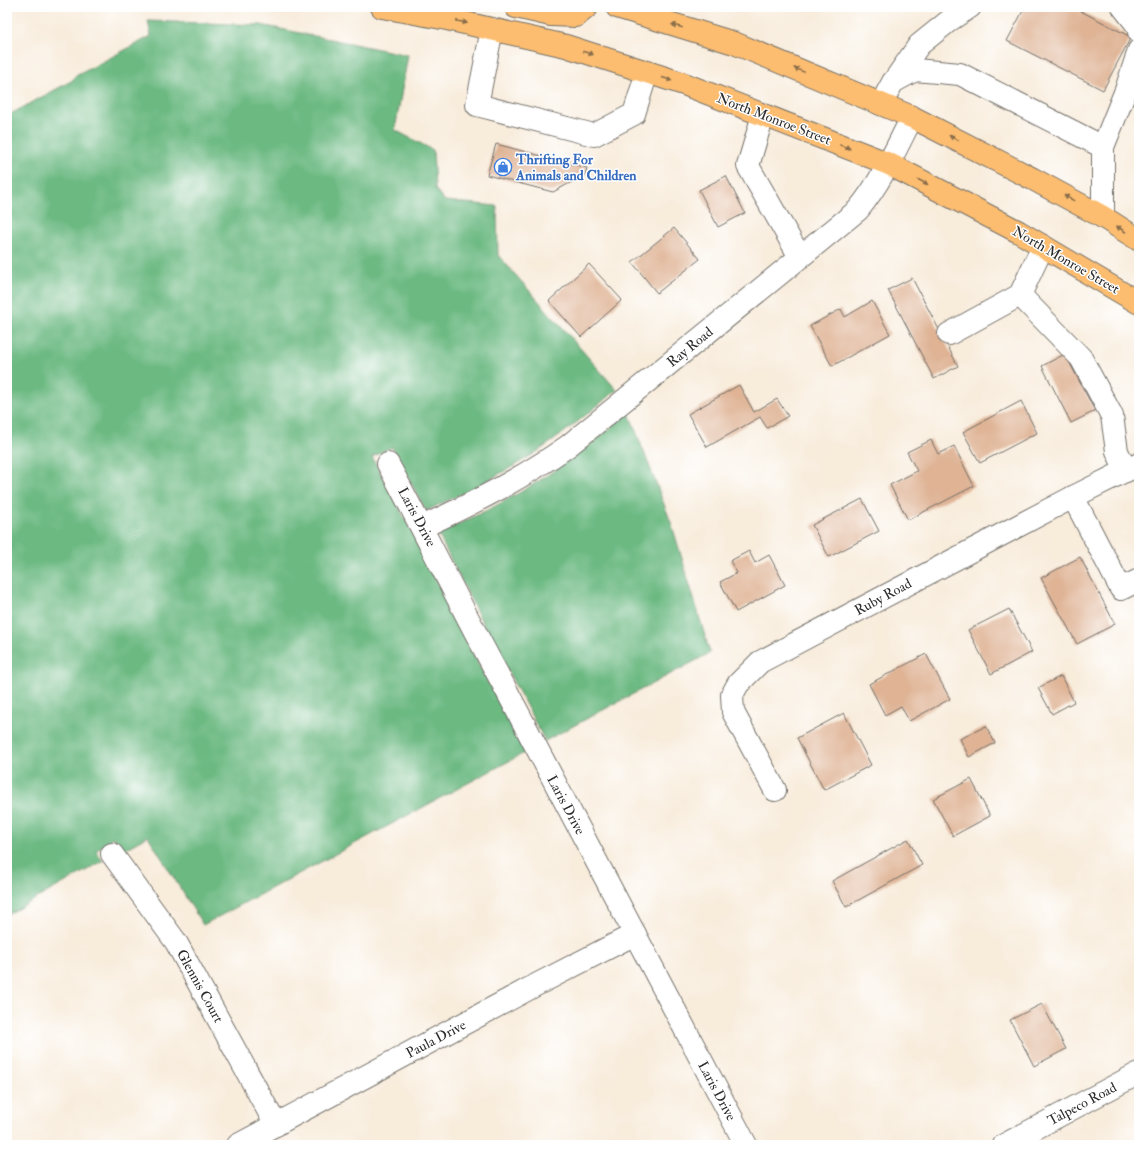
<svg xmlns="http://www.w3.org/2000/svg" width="1146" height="1152" font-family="'IM FELL Double Pica',serif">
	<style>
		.forest { fill: #6cb982; stroke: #4c7256 }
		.building { fill: #dfb394 }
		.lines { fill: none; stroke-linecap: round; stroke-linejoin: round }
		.minor-casing { stroke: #736f69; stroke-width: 24 }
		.highway-casing { stroke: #736f69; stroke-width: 24 }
		.minor { stroke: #fff; stroke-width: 22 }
		.highway { stroke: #fcbd6f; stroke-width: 22 }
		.oneway { fill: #896d4a }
		.labels { text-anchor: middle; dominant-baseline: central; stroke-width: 3; stroke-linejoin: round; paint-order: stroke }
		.street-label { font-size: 14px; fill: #2b2b2b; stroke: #fff }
		.shop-label { font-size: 14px; font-weight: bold; fill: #366cbe; stroke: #fff; text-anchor: start }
	</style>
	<rect width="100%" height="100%" fill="#fff"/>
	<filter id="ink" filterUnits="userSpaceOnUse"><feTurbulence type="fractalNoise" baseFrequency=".025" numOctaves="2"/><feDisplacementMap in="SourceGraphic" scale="8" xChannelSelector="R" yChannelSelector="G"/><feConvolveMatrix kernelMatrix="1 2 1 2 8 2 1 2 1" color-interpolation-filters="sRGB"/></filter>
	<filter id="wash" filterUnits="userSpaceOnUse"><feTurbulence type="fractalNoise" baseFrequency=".012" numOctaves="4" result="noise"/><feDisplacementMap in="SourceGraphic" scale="16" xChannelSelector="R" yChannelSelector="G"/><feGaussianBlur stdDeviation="0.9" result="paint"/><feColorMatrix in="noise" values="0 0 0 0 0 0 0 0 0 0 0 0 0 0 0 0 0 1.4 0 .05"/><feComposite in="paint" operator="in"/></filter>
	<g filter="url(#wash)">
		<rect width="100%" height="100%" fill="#f8ecdb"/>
		<g class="forest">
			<path d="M 148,21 L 261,25 L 408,55 L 395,130 L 433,150 L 435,189 L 445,201 L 497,206 L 498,255 L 617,390 C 589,412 562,436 532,455 C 498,476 462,494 426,511 L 392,447 L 372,457 L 412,532 L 467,642 L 526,752 L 203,925 L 148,836 L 123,850 L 113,837 L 96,851 L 103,861 L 7,915 L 7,116 L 73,80 L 74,77 L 151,36 Z"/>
			<path d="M 629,413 L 672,525 L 710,653 L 545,741 L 487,632 L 438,534 C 475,516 512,499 546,476 C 575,457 602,435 629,413 Z"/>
		</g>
		<g id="blocks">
			<g class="building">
				<polygon points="1025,7 1073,7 1131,37 1103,90 1007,41"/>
				<polygon points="496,144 587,168 585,175 553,192 487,175"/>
				<polygon points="726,176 745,213 718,227 699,190"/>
				<polygon points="674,228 700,259 657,293 632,262"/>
				<polygon points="589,264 622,300 581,337 549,301"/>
				<polygon points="912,278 958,366 934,379 888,290"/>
				<polygon points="872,301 890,334 832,366 810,326 841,309 845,317"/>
				<polygon points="1065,354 1095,411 1071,423 1042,366"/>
				<polygon points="739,385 754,412 777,399 788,416 767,428 760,417 707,447 688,414"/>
				<polygon points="1021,401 1037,433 980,463 963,432"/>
				<polygon points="931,440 938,454 954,446 974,486 908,520 890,485 917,471 907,452"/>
				<polygon points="862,499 879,531 829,557 812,525"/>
				<polygon points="749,551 755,563 769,555 785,585 736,612 720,582 737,573 730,561"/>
				<polygon points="1080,557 1115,624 1077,644 1041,578"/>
				<polygon points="1009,609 1032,652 991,674 968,630"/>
				<polygon points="926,654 950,699 909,721 901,706 885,715 869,684"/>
				<polygon points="1061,676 1074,702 1052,714 1038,688"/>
				<polygon points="844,713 871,765 824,790 797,738"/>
				<polygon points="986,726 995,743 969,757 960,739"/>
				<polygon points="971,779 990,816 953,836 933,799"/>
				<polygon points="908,839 922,865 846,907 832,881"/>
				<polygon points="1042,1004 1066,1049 1034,1066 1010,1020"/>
			</g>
		</g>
	</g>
	<g filter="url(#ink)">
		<use href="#blocks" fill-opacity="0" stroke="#736f69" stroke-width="1"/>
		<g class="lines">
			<defs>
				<g id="minor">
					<polyline points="1123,7 1138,26 1139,32"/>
					<polyline points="492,29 477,105 594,135 634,114 647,72"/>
					<polyline points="896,78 919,45 950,20 970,7"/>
					<polyline points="881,104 893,82 915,70 960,74 1103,147"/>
					<polyline points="763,115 748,166 800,257"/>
					<polyline points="1103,217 1103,147 1126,90 1139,50"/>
					<polyline points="1020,295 1081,358 1112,416 1117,451 1126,471"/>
					<polyline points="949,334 1020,295 1043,246"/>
					<path d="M 388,464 C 427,536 462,610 502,682 L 746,1145"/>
					<polyline points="1073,497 1121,589 1139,580"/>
					<path d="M 422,527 C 474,503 521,479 568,446 L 858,210 C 881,182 896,149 912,117"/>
					<polyline points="775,790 733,712 732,695 738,684 760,662 1073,497 1139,464"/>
					<polyline points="112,854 176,942 276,1125"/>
					<polyline points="238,1145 534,986 635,934"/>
					<polyline points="1004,1145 1139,1073"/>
				</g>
				<g id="highway">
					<polyline points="382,7 447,19 566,46 684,84 889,164 1019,232 1139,303"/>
					<polyline points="516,7 551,15 576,16 587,7"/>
					<polyline points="617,7 734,43 912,117 1033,179 1103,217 1139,240"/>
				</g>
			</defs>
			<use href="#minor" class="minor-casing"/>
			<use href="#highway" class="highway-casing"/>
			<use href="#minor" class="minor"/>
			<use href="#highway" class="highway"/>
		</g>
		<defs><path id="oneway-solid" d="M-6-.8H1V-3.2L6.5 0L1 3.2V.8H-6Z"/></defs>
		<g class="oneway">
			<use href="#oneway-solid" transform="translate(462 22) rotate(13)"/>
			<use href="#oneway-solid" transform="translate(677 26) rotate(-163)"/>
			<use href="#oneway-solid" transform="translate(588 53) rotate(18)"/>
			<use href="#oneway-solid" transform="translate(799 70) rotate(-158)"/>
			<use href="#oneway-solid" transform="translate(667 79) rotate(18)"/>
			<use href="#oneway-solid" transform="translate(954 138) rotate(-153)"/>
			<use href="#oneway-solid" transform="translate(845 147) rotate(21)"/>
			<use href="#oneway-solid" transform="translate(923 182) rotate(28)"/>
			<use href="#oneway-solid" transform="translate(1069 198) rotate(-151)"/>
			<use href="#oneway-solid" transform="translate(1121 229) rotate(-147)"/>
		</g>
	</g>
	<defs>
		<symbol id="shop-ring" viewBox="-11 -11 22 22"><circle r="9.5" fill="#fff" stroke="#3f7fe0" stroke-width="1.5"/><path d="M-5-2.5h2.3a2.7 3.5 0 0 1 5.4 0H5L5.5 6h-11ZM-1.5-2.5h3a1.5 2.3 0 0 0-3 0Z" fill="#3f7fe0"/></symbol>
	</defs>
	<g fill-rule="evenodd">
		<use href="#shop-ring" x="493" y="157" width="20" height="20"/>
	</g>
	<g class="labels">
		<g class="street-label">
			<text transform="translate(774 119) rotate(21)">North Monroe Street</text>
			<text transform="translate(1066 260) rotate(30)">North Monroe Street</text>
			<text transform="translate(690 347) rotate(-39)">Ray Road</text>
			<text transform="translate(417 517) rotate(62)">Laris Drive</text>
			<text transform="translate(883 597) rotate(-28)">Ruby Road</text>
			<text transform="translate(566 805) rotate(62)">Laris Drive</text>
			<text transform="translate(200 986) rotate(61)">Glennis Court</text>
			<text transform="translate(436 1039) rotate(-28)">Paula Drive</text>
			<text transform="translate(717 1091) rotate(62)">Laris Drive</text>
			<text transform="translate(1082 1104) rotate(-28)">Talpeco Road</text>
		</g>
		<g class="shop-label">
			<text x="516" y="159">Thrifting For<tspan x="516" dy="16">Animals and Children</tspan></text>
		</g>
	</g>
	<rect width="1146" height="1152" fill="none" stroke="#fff" stroke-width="24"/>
</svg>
